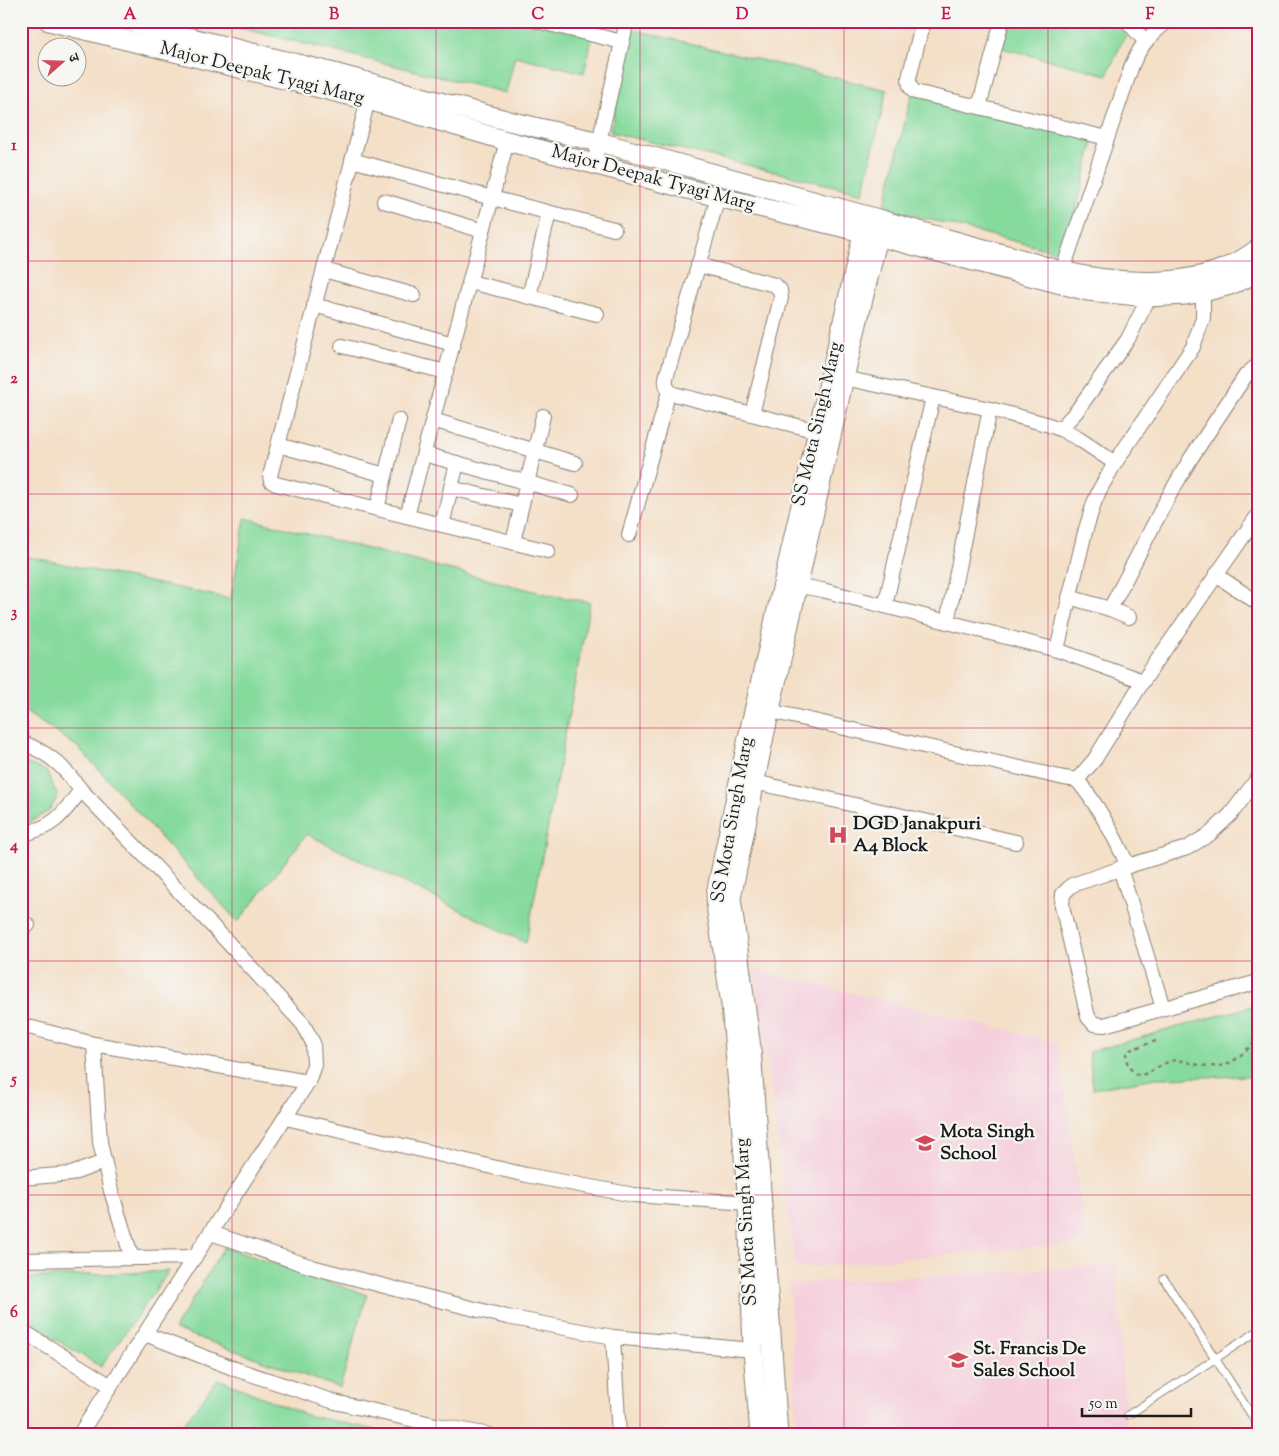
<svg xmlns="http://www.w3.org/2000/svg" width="1279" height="1456" font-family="'Sorts Mill Goudy','Noto Serif Devanagari',serif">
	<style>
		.built { fill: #f5cfdc }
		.green { fill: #85da9c; stroke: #507b5c }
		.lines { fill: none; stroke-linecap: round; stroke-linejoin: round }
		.lane-casing { stroke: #887e72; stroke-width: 9 }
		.street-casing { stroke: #887e72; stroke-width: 16 }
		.secondary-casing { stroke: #887e72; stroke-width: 21 }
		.path { stroke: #887e72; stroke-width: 2.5; stroke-dasharray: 4 4; stroke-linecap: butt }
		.lane { stroke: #fff; stroke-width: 7 }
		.street { stroke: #fff; stroke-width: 14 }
		.secondary { stroke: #fff; stroke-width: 19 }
		.grid { fill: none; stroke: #c2185b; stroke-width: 1; stroke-opacity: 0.55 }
		.labels { text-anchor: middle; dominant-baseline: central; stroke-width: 4.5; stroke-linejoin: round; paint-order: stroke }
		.street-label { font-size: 19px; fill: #1c1c1c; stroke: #f6f6f2 }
		.poi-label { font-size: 19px; font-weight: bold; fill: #1c1c1c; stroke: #f6f6f2; text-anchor: start }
		.neatline { fill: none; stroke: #c2185b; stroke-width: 2 }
		.grid-label { font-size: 16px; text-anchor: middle; font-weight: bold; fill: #c2185b }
	</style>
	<rect width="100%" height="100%" fill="#f6f6f2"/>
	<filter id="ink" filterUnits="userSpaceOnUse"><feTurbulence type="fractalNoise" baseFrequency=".02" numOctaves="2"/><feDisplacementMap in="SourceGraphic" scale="10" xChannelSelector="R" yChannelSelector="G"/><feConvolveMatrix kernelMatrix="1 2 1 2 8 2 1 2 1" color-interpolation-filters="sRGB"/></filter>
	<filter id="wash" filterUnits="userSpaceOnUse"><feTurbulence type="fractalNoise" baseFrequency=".0096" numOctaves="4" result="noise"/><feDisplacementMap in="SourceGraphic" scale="20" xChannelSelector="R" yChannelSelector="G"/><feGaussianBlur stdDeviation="1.12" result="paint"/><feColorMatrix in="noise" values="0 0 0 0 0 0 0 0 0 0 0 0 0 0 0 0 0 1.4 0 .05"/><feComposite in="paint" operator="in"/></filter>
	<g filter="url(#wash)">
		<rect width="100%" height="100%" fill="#f4dfc7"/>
		<g class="built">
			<polygon points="754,969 1058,1043 1086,1243 796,1268"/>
			<polygon points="1116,1265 1127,1435 798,1435 789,1284"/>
		</g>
		<g class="green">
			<polygon points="211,21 595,21 596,22 584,73 515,56 506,93"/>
			<polygon points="1011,21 1120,21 1130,30 1123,40 1107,75 1002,48"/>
			<polygon points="634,30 887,90 863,193 610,132"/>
			<polygon points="912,93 1094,139 1065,254 884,208"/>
			<polygon points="245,518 554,596 590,602 526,943 307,834 238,922 78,747 21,709 21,555 231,599"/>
			<polygon points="21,761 46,771 58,796 49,811 21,827"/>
			<polygon points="1258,1004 1258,1076 1156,1078 1093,1089 1089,1052 1249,1007"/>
			<polygon points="224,1247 367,1295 340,1388 174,1329"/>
			<polygon points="169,1271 101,1367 21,1318 21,1278"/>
			<polygon points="218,1379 306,1415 400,1435 175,1435"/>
		</g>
	</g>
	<g filter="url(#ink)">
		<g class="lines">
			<defs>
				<g id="lane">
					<polyline points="1164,1279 1258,1425"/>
					<polyline points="1128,1415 1258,1331"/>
				</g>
				<g id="street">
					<polyline points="537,21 622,42"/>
					<path d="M 923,21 L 909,78 C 909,84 910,89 915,92 L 979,107 L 1107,138"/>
					<polyline points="1127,21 1145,41"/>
					<polyline points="368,100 270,476 271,481 276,484 548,551"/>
					<polyline points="979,107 1002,21"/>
					<polyline points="352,160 492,198 614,229"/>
					<polyline points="594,164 627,21"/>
					<path d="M 718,197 L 666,378 C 665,386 667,390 674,394 L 817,431"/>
					<polyline points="384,201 483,231"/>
					<polyline points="698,265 775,285 780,290 781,298 752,414"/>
					<polyline points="324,270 414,295"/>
					<path d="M 1060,278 L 1132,65 C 1141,44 1150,36 1167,21"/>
					<polyline points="470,282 597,314"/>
					<polyline points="529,297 549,213"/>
					<polyline points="314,305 453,344"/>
					<polyline points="342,346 446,372"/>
					<polyline points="844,378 990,409 1046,424 1060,429 1079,439 1115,463"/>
					<polyline points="433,420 575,463"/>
					<polyline points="1060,429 1076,412 1128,339 1149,297"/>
					<polyline points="278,445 385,475"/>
					<polyline points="424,454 572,495"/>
					<polyline points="451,488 521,505"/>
					<polyline points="377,509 399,420"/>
					<polyline points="407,516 507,141"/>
					<polyline points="442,525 457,463"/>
					<polyline points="629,535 669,391"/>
					<polyline points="513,542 543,416"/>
					<polyline points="1216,575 1258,603"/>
					<polyline points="790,584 822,590 1057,650 1143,681"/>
					<polyline points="1069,597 1110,609 1129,617"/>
					<polyline points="885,606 933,397"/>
					<polyline points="1110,609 1167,499 1191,458 1246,375 1254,368 1258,369"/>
					<polyline points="947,622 990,409"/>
					<polyline points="1057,650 1085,532 1094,503 1100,489 1115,463 1193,347 1203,318 1203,292"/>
					<path d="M 770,711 L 1064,778 L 1077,780 C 1099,806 1114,835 1128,866"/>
					<path d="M 21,742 C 51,754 62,765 81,790 L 220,934 L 303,1024 L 313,1043 L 314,1065 L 308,1082 L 79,1435"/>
					<polyline points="1258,778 1231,814 1210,834 1187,848 1128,866 1072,885 1063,894 1062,906 1088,1017 1094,1024 1104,1025 1258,982"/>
					<polyline points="1077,780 1095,759 1143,681 1258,515"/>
					<polyline points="755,782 1016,842"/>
					<path d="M 21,834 C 53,829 63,814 81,790"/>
					<polyline points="1120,868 1163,1008"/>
					<polyline points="21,926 28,925"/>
					<polyline points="21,1025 94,1044 308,1082"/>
					<polyline points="94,1044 100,1142 111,1191 132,1258"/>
					<polyline points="286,1118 526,1175 634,1195 748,1203 756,1202"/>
					<polyline points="21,1178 71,1174 104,1162"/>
					<polyline points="211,1233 312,1267 415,1294 507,1317 613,1337 753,1350"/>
					<polyline points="21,1260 195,1257"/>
					<polyline points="21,1330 111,1386"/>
					<polyline points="145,1334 238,1370 335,1402 436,1425 490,1435"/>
					<polyline points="613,1337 619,1435"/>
				</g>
				<g id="secondary">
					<polyline points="49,21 368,100 507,141 718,197 862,232 1088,291 1149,297 1186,295 1203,292 1230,285 1244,279 1258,272"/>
					<path d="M 129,21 L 171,33 L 330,72 L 509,121 L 599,142 L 882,220 C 924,233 966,244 1007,255 C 1026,260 1044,267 1062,271 C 1114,284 1183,288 1232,265 C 1241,261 1249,255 1258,249"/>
					<polyline points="760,1435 753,1350 748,1203 731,1004 717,912 716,894 749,733 867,216"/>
					<polyline points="778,1435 751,1048 731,898 764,736 844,378 882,220"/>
				</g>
			</defs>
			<use href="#lane" class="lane-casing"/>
			<use href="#street" class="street-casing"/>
			<use href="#secondary" class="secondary-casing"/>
			<path class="path" d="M 1156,1041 L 1127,1051 C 1124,1060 1129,1068 1135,1074 C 1147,1078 1159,1064 1171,1061 C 1178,1059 1186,1062 1194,1064 C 1232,1071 1231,1062 1258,1040"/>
			<use href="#lane" class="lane"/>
			<use href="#street" class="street"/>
			<use href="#secondary" class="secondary"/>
		</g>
	</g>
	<path class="grid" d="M 232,21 L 232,1435M 436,21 L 436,1435M 640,21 L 640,1435M 844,21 L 844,1435M 1048,21 L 1048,1435M 21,261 L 1258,261M 21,494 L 1258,494M 21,728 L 1258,728M 21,961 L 1258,961M 21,1195 L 1258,1195"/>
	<defs>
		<symbol id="hospital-bare" viewBox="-9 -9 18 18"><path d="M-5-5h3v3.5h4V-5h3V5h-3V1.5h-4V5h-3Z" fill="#d1495b" stroke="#f6f6f2" stroke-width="2.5" paint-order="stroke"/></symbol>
		<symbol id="school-bare" viewBox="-9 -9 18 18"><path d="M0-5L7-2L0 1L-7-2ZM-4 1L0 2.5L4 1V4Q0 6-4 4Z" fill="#d1495b" stroke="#f6f6f2" stroke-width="2.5" paint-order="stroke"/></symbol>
	</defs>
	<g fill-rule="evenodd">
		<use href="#hospital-bare" x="824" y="821" width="28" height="28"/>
		<use href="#school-bare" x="911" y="1129" width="28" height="28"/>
		<use href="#school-bare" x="944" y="1346" width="28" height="28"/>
	</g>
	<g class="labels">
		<g class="street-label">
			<text transform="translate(262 74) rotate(14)">Major Deepak Tyagi Marg</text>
			<text transform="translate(653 179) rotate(15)">Major Deepak Tyagi Marg</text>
			<text transform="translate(818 424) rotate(-77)">SS Mota Singh Marg</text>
			<text transform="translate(733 820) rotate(-80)">SS Mota Singh Marg</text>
			<text transform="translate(747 1222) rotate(-93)">SS Mota Singh Marg</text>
		</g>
		<g class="poi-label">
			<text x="853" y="824">DGD Janakpuri<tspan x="853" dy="22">A4 Block</tspan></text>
			<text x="940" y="1132">Mota Singh<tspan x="940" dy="22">School</tspan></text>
			<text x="973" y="1349">St. Francis De<tspan x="973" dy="22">Sales School</tspan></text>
		</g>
	</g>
	<rect width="1279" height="1456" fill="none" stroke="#f6f6f2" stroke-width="55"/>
	<g transform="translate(62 62) rotate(70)"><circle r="24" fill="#f6f6f2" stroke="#9f9f9c"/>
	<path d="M0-4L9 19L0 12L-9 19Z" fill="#d1495b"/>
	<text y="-8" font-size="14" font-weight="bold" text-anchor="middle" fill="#1c1c1c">उ</text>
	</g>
	<path d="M1082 1408v8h109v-8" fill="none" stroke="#1c1c1c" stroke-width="2.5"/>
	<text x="1089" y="1408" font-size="15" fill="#1c1c1c" stroke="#f6f6f2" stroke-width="4" paint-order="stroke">50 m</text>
	<rect x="28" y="28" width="1224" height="1400" class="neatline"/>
	<g class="grid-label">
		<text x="130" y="19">A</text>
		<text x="334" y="19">B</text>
		<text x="538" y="19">C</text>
		<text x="742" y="19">D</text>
		<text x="946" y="19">E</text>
		<text x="1150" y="19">F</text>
		<text x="14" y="150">1</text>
		<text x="14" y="383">2</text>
		<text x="14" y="617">3</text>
		<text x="14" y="850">4</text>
		<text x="14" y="1084">5</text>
		<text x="14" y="1317">6</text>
	</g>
</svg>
